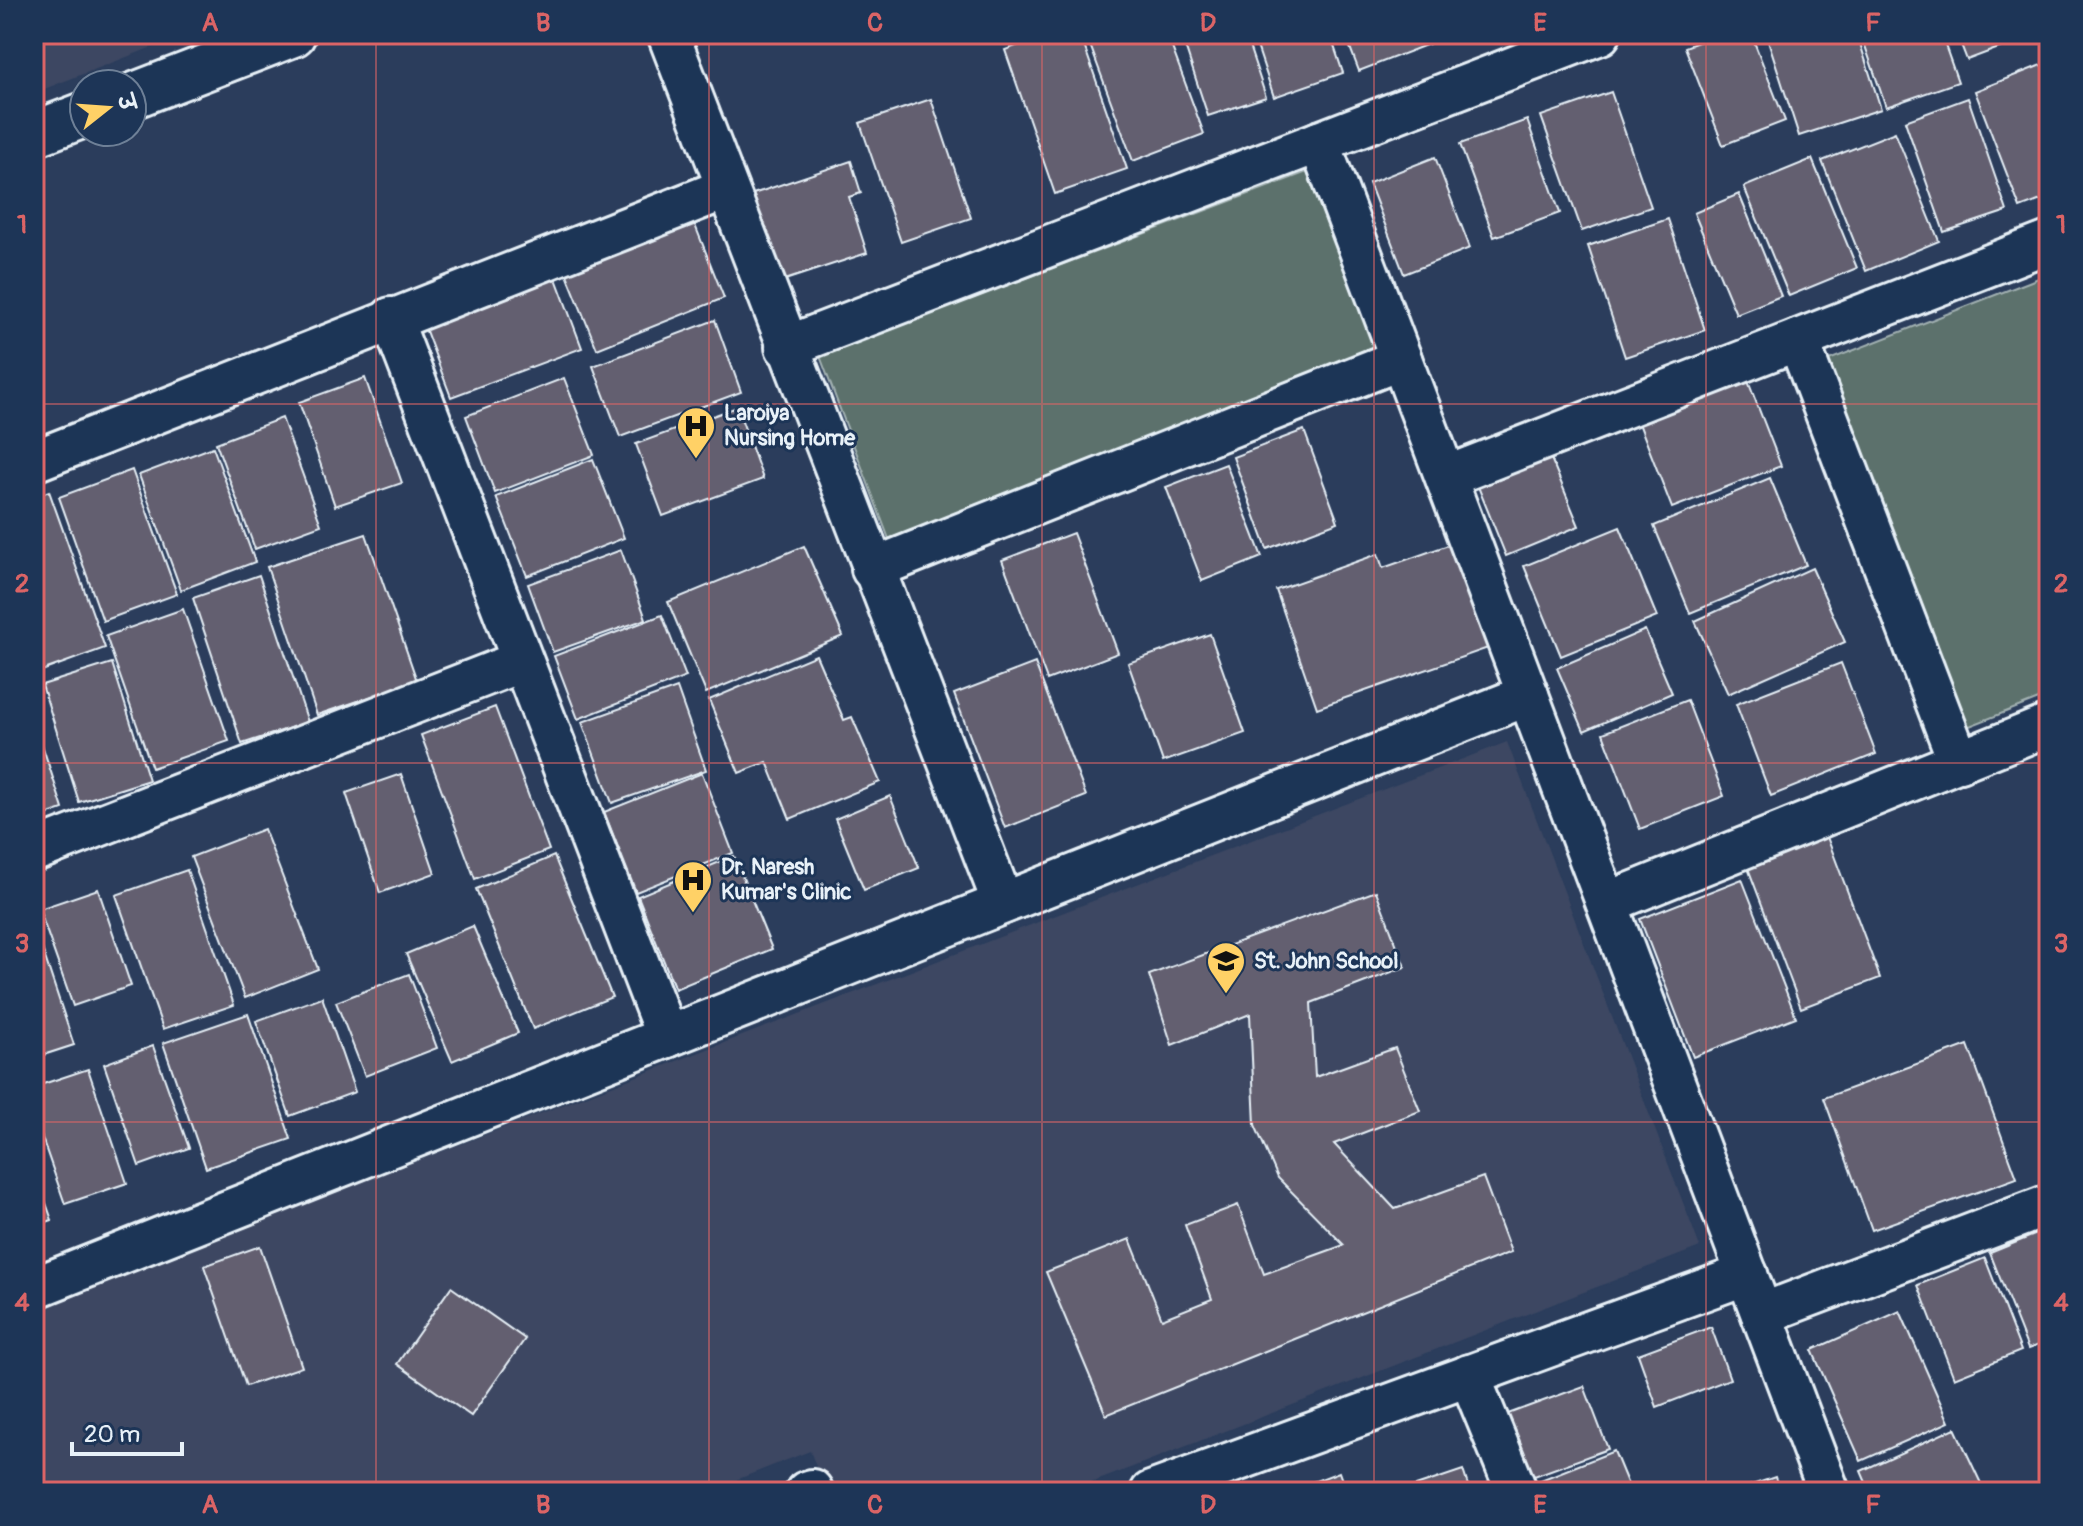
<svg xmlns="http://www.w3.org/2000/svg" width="2083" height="1526" font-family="Pangolin,'Playpen Sans Deva',sans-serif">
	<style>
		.built { fill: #3c4762 }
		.green { fill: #5c716c; stroke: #a2b1b2; stroke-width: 2 }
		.building { fill: #635f70; stroke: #e8f1f8; stroke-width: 2 }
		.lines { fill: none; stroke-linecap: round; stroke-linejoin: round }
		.minor-casing { stroke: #e8f1f8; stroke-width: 46 }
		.tertiary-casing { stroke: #e8f1f8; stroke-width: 50 }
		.minor { stroke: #1d3557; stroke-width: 40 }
		.tertiary { stroke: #1d3557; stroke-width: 44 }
		.grid { fill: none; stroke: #db6466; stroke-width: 2; stroke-opacity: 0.55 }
		.labels { text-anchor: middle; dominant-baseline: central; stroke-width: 6; stroke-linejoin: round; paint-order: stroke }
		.poi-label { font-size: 22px; font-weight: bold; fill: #e8f1f8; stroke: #1d3557; text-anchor: start }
		.neatline { fill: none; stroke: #db6466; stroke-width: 3 }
		.grid-label { font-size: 26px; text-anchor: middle; font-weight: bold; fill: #db6466 }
	</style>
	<rect width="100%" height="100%" fill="#2b3d5c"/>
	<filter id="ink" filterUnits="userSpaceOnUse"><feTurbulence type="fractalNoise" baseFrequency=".0125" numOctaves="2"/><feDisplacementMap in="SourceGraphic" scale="16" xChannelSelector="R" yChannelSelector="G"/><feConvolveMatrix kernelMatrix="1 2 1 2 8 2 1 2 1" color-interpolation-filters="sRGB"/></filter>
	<g filter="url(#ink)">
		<g class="built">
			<polygon points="34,34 186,34 34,93"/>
			<polygon points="1507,742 1700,1247 1068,1492 826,1492 810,1451 705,1492 34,1492 34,1308"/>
		</g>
		<g class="green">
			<polygon points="1307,172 1377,355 889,539 820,356"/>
			<polygon points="2049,274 2049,695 1962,729 1821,363"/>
		</g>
		<g class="building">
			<polygon points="1049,34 1080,34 1127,169 1055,194 1005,50"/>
			<polygon points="1086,34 1167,34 1204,134 1133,161"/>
			<polygon points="1181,34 1245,34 1266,97 1208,116"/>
			<polygon points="1253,34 1330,34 1343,73 1274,97"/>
			<polygon points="1345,34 1426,34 1429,44 1359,71"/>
			<polygon points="1719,34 1751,34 1785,121 1723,145 1685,47"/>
			<polygon points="1766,34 1857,34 1881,109 1799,136"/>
			<polygon points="1861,34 1941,34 1958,82 1886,107"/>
			<polygon points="1957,34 2036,34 1967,60"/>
			<polygon points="2049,62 2049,197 2020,208 1975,91"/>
			<polygon points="1611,92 1651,207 1582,231 1541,116"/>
			<polygon points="1968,98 2007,211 1944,232 1905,121"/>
			<polygon points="931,99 971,218 901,242 860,123"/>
			<polygon points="1527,120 1560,213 1494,237 1460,144"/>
			<polygon points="1895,132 1939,241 1866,271 1822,161"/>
			<polygon points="1435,157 1470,248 1404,274 1369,183"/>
			<polygon points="1812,159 1857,268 1789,296 1744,187"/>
			<polygon points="851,161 861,193 849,197 867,253 782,281 753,194"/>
			<polygon points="1739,194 1781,296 1736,314 1694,213"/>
			<polygon points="691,215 724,298 597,349 564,267"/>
			<polygon points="1668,219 1705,330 1625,357 1588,246"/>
			<polygon points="554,273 582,348 451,397 423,323"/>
			<polygon points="715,320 741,392 620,437 593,366"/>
			<polygon points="1746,376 1781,466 1672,508 1637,418"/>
			<polygon points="365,378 402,483 335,506 299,402"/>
			<polygon points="564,378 594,455 495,493 466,416"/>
			<polygon points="737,407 763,479 663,516 636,444"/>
			<polygon points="282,418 321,525 255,549 216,443"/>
			<polygon points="1304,430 1338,522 1267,549 1233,457"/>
			<polygon points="1545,444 1579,526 1506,556 1473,474"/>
			<polygon points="213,447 255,562 181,590 139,475"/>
			<polygon points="593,459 624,538 527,576 496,497"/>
			<polygon points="1226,464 1262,557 1202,581 1166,487"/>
			<polygon points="132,470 177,594 103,621 59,497"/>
			<polygon points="1770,478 1806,565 1690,613 1654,526"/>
			<polygon points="49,491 105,648 36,673 34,497"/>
			<polygon points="1620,527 1657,617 1561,656 1524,566"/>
			<polygon points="1073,533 1118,653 1047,680 1002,560"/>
			<polygon points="366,534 417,681 317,715 267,567"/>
			<polygon points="1457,542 1494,646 1317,708 1276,590 1378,554 1383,568"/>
			<polygon points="804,546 843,636 706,693 668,602"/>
			<polygon points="621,550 646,619 553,652 528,584"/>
			<polygon points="1812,568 1845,642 1728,694 1695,621"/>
			<polygon points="259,575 308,722 242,744 193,598"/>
			<polygon points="183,609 229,741 152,768 106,636"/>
			<polygon points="662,615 686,677 578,719 554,656"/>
			<polygon points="1645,630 1672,693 1584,731 1557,668"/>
			<polygon points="1210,634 1245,733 1163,762 1128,663"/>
			<polygon points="816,655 844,720 852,717 880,782 790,819 767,762 739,773 709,700"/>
			<polygon points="112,663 149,780 79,802 42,685"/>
			<polygon points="1035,663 1086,796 1005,828 954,694"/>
			<polygon points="1841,663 1876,754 1771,796 1736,704"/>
			<polygon points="677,688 706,770 612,803 582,722"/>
			<polygon points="1687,700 1724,796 1640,829 1603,733"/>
			<polygon points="495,707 549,850 475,879 421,735"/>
			<polygon points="34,720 63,809 34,819"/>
			<polygon points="702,773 733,853 636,892 604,812"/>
			<polygon points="401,774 435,873 380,893 346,793"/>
			<polygon points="890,796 919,868 864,890 835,819"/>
			<polygon points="264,829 318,969 245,998 191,857"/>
			<polygon points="1827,837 1880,978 1801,1008 1748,868"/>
			<polygon points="554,856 612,997 533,1029 476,889"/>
			<polygon points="734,856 772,949 675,989 638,896"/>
			<polygon points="187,870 234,1005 163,1029 116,895"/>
			<polygon points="1742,879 1796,1017 1693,1057 1640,919"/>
			<polygon points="98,889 131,986 73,1006 39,909"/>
			<polygon points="1376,891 1405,967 1311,1003 1315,1077 1395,1048 1420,1111 1334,1144 1395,1209 1483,1177 1511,1252 1106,1415 1046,1272 1130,1239 1162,1319 1212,1299 1185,1225 1238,1205 1264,1274 1344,1245 1278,1178 1255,1125 1250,1014 1172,1045 1149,975"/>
			<polygon points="34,924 74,1045 34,1058"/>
			<polygon points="473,926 518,1033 452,1061 406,954"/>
			<polygon points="409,974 437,1048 365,1076 336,1002"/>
			<polygon points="322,997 355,1092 290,1116 256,1021"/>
			<polygon points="248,1014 291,1139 206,1168 163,1043"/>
			<polygon points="1968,1045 2017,1178 1872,1230 1824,1098"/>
			<polygon points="153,1046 189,1148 139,1166 104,1064"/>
			<polygon points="88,1069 127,1183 65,1204 34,1115 34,1087"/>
			<polygon points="34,1169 52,1220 34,1226"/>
			<polygon points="2049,1229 2049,1341 2028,1349 1990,1253"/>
			<polygon points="260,1246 302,1367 246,1386 204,1266"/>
			<polygon points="1985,1258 2021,1351 1954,1378 1918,1285"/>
			<polygon points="451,1287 525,1339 471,1416 397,1364"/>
			<polygon points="1900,1311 1949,1422 1861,1461 1812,1350"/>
			<polygon points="1711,1327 1730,1379 1657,1407 1638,1354"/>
			<polygon points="1584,1386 1608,1449 1529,1478 1505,1415"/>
			<polygon points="1955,1428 1985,1492 1870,1492 1861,1471"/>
			<polygon points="1614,1451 1631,1492 1536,1492 1533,1483"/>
			<polygon points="1463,1470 1470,1492 1398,1492"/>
			<polygon points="1339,1472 1346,1492 1313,1492 1310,1483"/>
			<polygon points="1775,1477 1780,1492 1732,1492"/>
		</g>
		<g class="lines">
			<defs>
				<g id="minor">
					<polyline points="668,34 1003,903"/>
					<polyline points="1319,142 1829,1492"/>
					<polyline points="391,318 667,1037"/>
					<polyline points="1798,340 1959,762"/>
					<polyline points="786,347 1600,34"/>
					<polyline points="34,461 725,189"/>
					<polyline points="1446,477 2049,242"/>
					<polyline points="872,569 1401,359"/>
					<polyline points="34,851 522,661"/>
					<polyline points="1607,903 2049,725"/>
					<polyline points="34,1288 1528,695"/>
					<polyline points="1762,1314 2049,1205"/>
					<polyline points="1469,1375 1517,1492"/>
					<polyline points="806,1492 812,1490"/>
					<polyline points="1151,1492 1747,1274"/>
				</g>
				<g id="tertiary">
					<polyline points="132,96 293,34"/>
					<polyline points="34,134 84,115"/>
				</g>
			</defs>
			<use href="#minor" class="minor-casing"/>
			<use href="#tertiary" class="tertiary-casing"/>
			<use href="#minor" class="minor"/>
			<use href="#tertiary" class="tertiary"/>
		</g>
	</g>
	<path class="grid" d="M 376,34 L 376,1492M 709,34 L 709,1492M 1042,34 L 1042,1492M 1374,34 L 1374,1492M 1706,34 L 1706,1492M 34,404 L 2049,404M 34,763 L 2049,763M 34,1122 L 2049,1122"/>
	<defs>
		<symbol id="hospital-pin" viewBox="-11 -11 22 30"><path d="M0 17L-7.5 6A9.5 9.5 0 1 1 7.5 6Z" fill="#ffd166" stroke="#1d3557"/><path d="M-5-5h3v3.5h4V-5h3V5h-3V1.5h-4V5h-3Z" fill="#111"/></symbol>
		<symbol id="school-pin" viewBox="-11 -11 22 30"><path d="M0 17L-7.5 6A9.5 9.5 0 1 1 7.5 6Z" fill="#ffd166" stroke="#1d3557"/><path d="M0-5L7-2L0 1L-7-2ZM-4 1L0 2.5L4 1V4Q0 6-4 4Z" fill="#111"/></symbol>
	</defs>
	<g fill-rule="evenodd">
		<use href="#hospital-pin" x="674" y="404" width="44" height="60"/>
		<use href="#hospital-pin" x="671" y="858" width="44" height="60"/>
		<use href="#school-pin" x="1204" y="939" width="44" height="60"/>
	</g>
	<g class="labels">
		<g class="poi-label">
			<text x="724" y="413">Laroiya<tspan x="724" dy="25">Nursing Home</tspan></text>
			<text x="721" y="867">Dr. Naresh<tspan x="721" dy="25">Kumar's Clinic</tspan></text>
			<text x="1254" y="961">St. John School</text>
		</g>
	</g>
	<rect width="2083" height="1526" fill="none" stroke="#1d3557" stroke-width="88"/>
	<g transform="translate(108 108) rotate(73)"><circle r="38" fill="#1d3557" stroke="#6e8097" stroke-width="2"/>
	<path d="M0-6L14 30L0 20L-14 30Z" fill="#ffd166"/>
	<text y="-12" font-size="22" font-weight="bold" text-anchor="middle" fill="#e8f1f8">उ</text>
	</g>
	<path d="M72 1442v12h110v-12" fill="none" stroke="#e8f1f8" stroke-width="4"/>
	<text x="84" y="1442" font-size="24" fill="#e8f1f8" stroke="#1d3557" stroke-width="6" paint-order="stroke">20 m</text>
	<rect x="44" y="44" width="1995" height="1438" class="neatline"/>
	<g class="grid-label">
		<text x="210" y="31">A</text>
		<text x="543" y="31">B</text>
		<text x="875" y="31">C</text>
		<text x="1208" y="31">D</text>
		<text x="1540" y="31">E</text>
		<text x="1873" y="31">F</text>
		<text x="22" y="233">1</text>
		<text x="2061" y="233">1</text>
		<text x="22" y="592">2</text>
		<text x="2061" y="592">2</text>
		<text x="22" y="952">3</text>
		<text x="2061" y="952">3</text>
		<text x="22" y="1311">4</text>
		<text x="2061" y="1311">4</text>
		<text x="210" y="1513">A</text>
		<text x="543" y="1513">B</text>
		<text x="875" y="1513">C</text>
		<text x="1208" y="1513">D</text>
		<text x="1540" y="1513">E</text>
		<text x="1873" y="1513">F</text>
	</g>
</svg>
